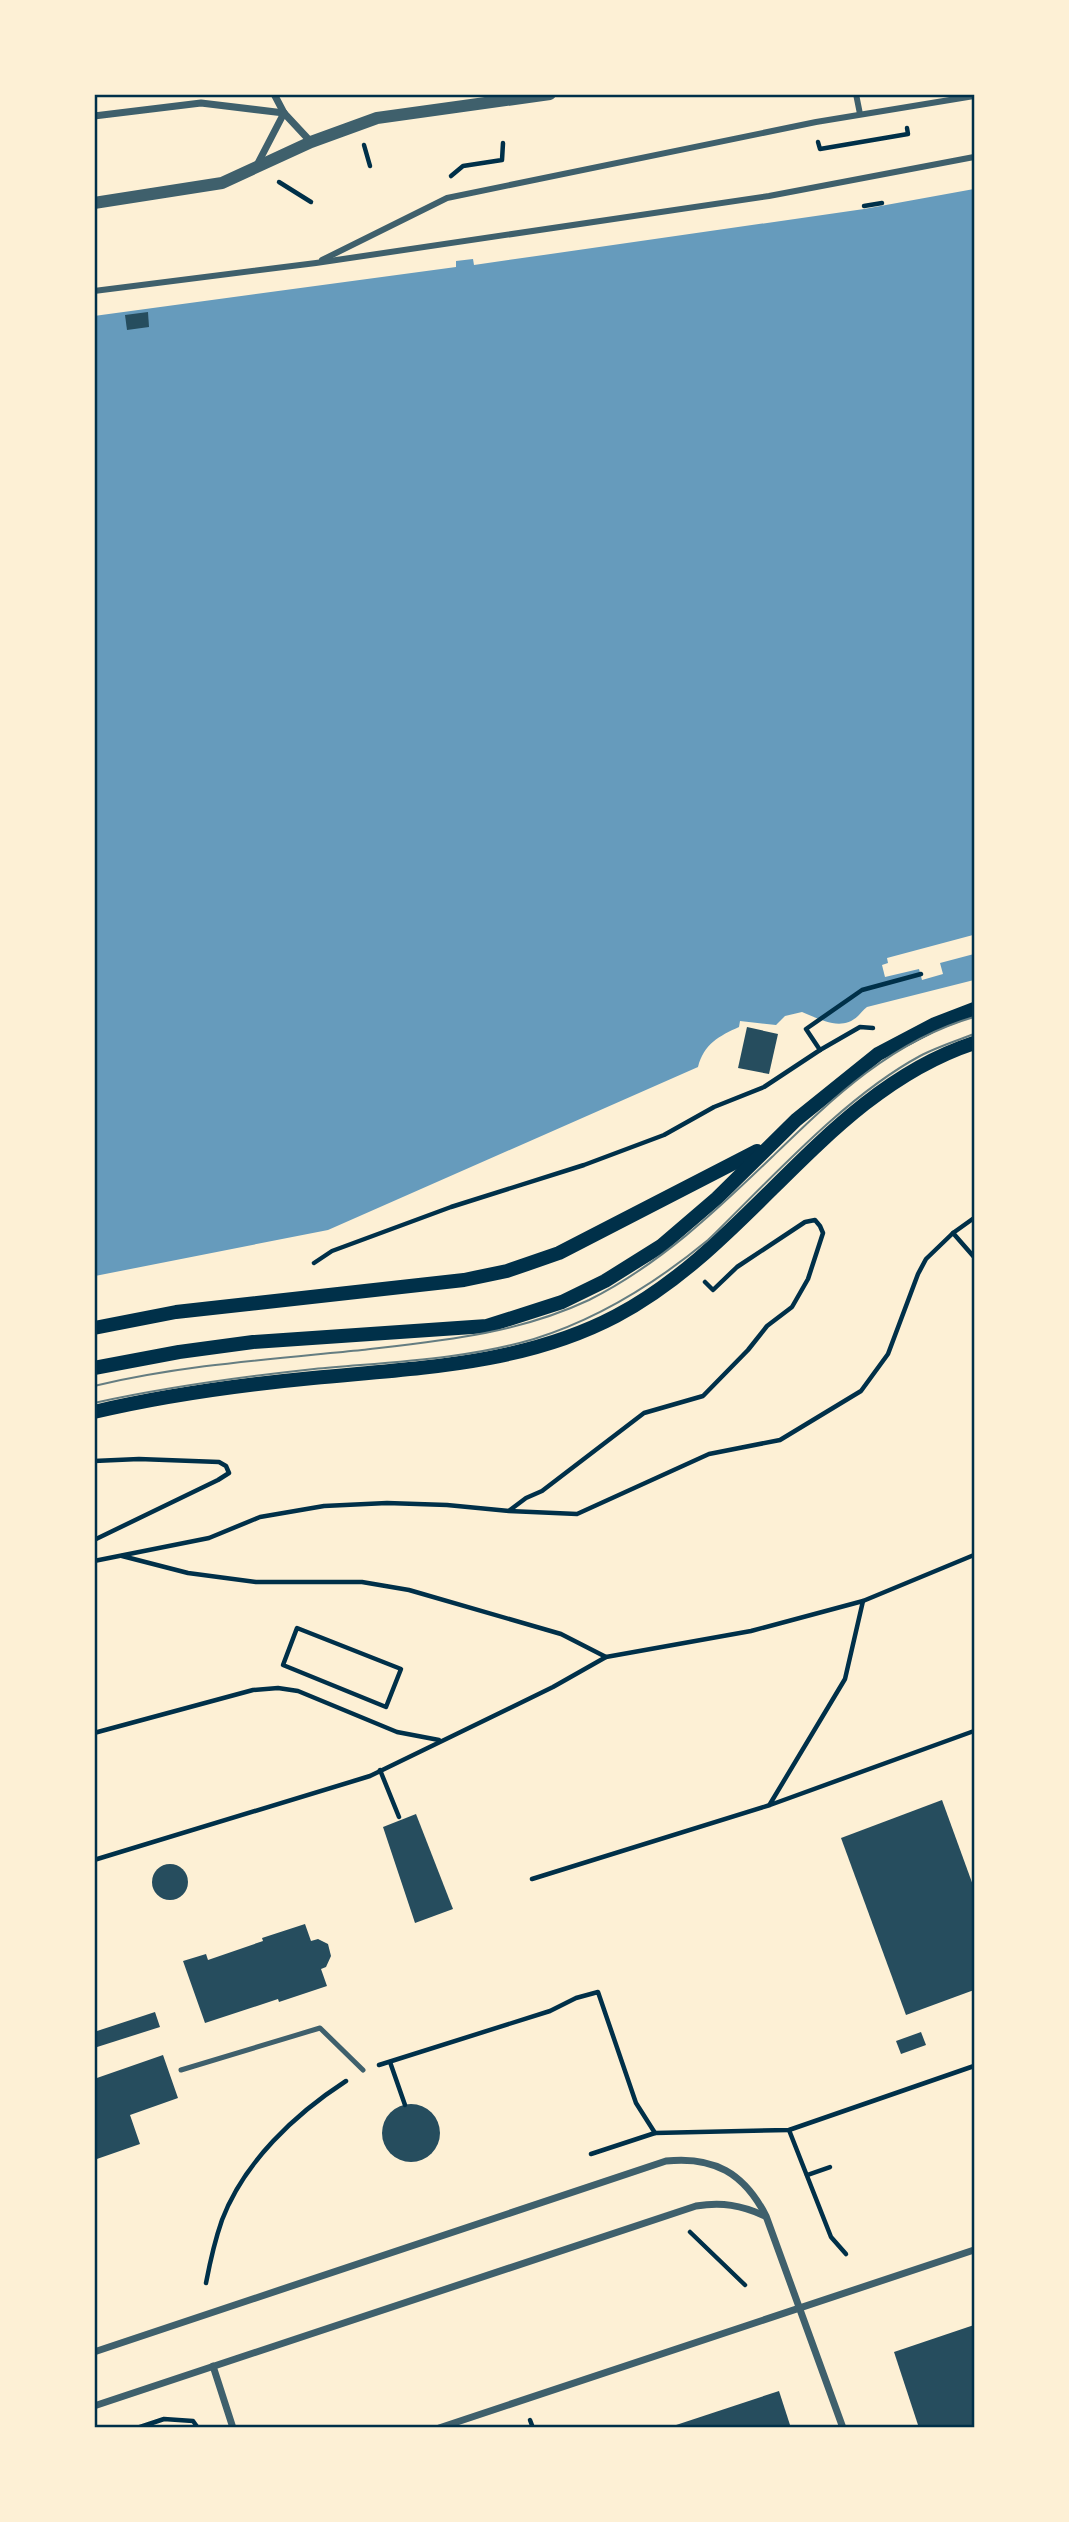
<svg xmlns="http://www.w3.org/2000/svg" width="1069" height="2522" font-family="'DM Sans',sans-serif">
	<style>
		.water { fill: #669bbc }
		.pier { fill: #fdf0d5 }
		.building { fill: #264d5e }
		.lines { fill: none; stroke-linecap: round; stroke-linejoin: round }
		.path { stroke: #003049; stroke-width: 4.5 }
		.service { stroke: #3f606c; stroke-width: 5 }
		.pedestrian { stroke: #3f606c; stroke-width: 6 }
		.minor { stroke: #3f606c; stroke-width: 7 }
		.tertiary { stroke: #3f606c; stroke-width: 12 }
		.secondary { stroke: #003049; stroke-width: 14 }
		.tram { stroke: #657d81; stroke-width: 2 }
		.neatline { fill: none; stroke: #003049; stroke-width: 2.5 }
	</style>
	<rect width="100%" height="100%" fill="#fdf0d5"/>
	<path class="water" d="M 974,189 L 974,980 L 867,1007 C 863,1010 861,1013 858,1016 C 841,1032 820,1019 802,1012 L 785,1016 L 776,1025 L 740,1021 L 739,1027 C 719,1036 704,1044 698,1067 L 328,1230 L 95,1276 L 94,316 L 456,267 L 456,261 L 473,259 L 474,265 L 864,209 Z"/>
	<polygon class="pier" points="973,935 974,954 940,963 943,974 922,980 919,969 885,977 882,965 888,963 887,958"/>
	<g class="building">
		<polygon points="148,312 149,327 127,330 125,315"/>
		<polygon points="747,1027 778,1034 769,1074 738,1068"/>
		<polygon points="942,1800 974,1888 974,1990 906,2015 841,1838"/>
		<polygon points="416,1814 453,1909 415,1923 383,1827"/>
		<circle cx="170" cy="1882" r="18"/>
		<polygon points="305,1924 311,1941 318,1939 328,1944 331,1956 326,1967 321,1969 327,1986 279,2002 278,1999 205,2023 183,1961 206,1954 208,1960 263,1941 262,1938"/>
		<polygon points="155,2012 160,2027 94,2048 94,2032"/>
		<polygon points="921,2032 926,2045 901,2054 896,2041"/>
		<polygon points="163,2055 178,2098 130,2115 140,2144 94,2160 94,2079"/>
		<circle cx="411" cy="2133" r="29"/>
		<polygon points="974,2325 974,2428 919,2428 894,2352"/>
		<polygon points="779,2391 791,2428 670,2428 670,2427"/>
	</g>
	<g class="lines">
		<g class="path">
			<polyline points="818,142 820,149 908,134 907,128"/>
			<polyline points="364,145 370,166"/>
			<polyline points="451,176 463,166 502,160 503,143"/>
			<polyline points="279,182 311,202"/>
			<polyline points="864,206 882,203"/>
			<polyline points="820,1050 860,1027 873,1028"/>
			<polyline points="953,1233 974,1257"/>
			<polyline points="314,1263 332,1251 451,1207 584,1165 664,1135 714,1107 764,1087 820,1050 806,1029 862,990 921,974"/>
			<polyline points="94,1461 139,1459 219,1462 226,1466 229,1473 218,1480 94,1540"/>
			<polyline points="510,1510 526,1498 542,1491 644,1413 703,1396 748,1350 767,1326 792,1307 808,1279 823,1233 820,1226 815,1220 805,1222 737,1267 713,1290 705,1282"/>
			<polyline points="122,1556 188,1573 256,1582 362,1582 409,1590 561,1634 606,1657"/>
			<polyline points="94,1561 209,1538 260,1517 324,1506 387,1503 447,1505 509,1511 577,1514 709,1454 780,1440 861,1391 888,1354 918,1274 926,1259 953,1233 974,1218"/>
			<polygon points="297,1628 401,1669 386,1707 283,1665"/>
			<polyline points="94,1733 253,1690 278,1688 298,1691 397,1732 439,1740"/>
			<polyline points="380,1770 399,1817"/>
			<polyline points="770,1804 845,1679 863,1601"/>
			<polyline points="94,1860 370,1776 553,1687 606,1657 751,1631 863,1601 974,1555"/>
			<polyline points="532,1879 770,1805 974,1731"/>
			<polyline points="390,2062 405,2105"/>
			<polyline points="379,2065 550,2011 576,1998 598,1992 636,2103 655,2133"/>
			<polyline points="789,2130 831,2237 846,2254"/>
			<polyline points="591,2154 655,2133 789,2130 974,2066"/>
			<polyline points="807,2175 830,2167"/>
			<polyline points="690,2232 745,2285"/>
			<path d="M 206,2283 C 210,2262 215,2240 222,2220 C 244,2162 295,2114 346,2081"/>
			<polyline points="530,2420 533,2428"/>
			<polyline points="137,2428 164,2419 193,2421 198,2428"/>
		</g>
		<polyline class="service" points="181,2070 320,2028 363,2070"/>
		<g class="pedestrian">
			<polyline points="856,94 860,114"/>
			<polyline points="322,260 447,198 816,122 974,96"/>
			<polyline points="94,291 316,263 769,196 974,157"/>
		</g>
		<g class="minor">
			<polyline points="274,94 284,113 311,142"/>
			<polyline points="94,116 201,103 284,113"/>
			<polyline points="257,165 284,113"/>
			<path d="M 94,2352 L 666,2161 C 714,2156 744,2173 766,2216 L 843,2428"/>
			<polyline points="213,2366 233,2428"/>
			<path d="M 94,2406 L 696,2206 C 722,2202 741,2205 765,2216"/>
			<polyline points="439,2428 974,2250"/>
		</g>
		<polyline class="tertiary" points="94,203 222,183 311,142 377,118 550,94"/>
		<g class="secondary">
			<polyline points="94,1328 176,1312 464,1280 507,1271 559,1253 757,1151"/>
			<polyline points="94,1368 179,1352 253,1342 487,1326 562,1302 605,1281 661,1246 717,1198 796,1120 878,1054 935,1024 974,1009"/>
			<path d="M 94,1412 C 166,1395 240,1385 313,1378 C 416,1368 523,1365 616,1316 C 751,1245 826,1092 974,1043"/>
		</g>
		<g class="tram">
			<path d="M 94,1386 C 182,1365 273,1359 362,1350 C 440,1341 517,1334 589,1300 C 659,1265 716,1211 772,1157 C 832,1099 891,1041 974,1017"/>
			<path d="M 94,1403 C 167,1387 240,1377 314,1369 C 388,1362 463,1360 534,1339 C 598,1319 656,1283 708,1240 C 770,1180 844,1097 920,1056 C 937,1047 956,1041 974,1034"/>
		</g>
	</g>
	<rect width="1069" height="2522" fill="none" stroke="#fdf0d5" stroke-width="192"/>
	<rect x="96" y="96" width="877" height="2330" class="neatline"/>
</svg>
